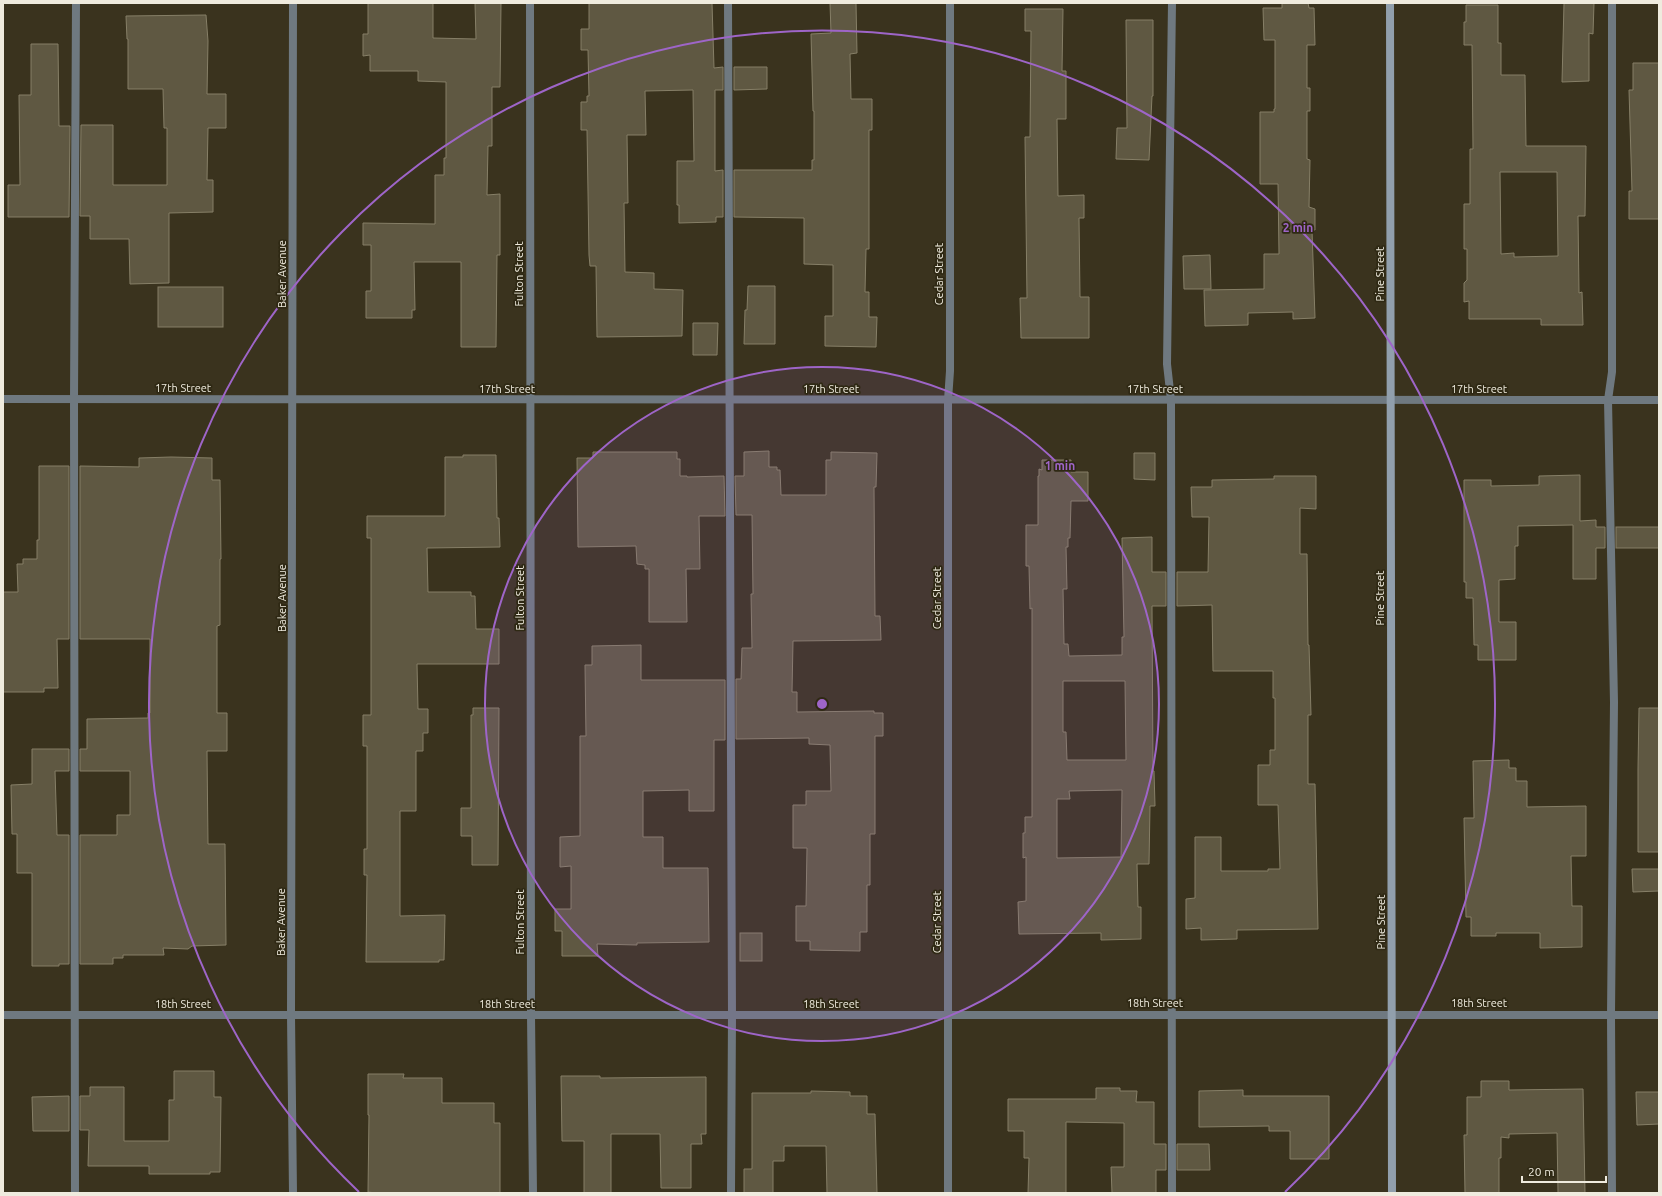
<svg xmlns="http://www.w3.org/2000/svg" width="1662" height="1196" font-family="Ubuntu,sans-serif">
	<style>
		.building { fill: #5f5842; stroke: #867f67; fill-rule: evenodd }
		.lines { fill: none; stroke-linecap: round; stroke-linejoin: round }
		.lane { stroke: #6f7980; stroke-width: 8 }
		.street { stroke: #6f7980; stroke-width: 8 }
		.secondary { stroke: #919fac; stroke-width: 8 }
		.ring { fill: none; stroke: #9e65c8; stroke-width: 2 }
		.labels { text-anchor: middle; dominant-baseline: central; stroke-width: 3.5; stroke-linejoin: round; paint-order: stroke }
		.street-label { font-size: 11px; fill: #efebde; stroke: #2f2914 }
		.centre { fill: #9e65c8; stroke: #2f2914; stroke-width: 2 }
		.ring-label { font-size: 12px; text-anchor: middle; font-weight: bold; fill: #9e65c8; stroke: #2f2914; stroke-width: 3.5; stroke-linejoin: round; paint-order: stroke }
	</style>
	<rect width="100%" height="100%" fill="#3a331e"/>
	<g class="building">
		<polygon points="368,3 433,3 433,38 476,39 475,3 501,3 500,87 492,87 492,146 488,146 487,195 500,194 500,255 497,255 496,347 461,347 461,262 414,262 415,310 412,310 412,318 366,318 366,291 371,291 371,245 363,245 363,223 435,224 435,175 444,175 444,158 446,158 446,82 418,81 418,71 370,71 370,55 363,56 363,34 368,34"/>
		<polygon points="589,3 712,3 714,68 723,67 723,90 715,90 715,171 723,170 723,217 716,217 716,222 679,223 679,205 677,205 677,161 694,161 693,90 645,91 646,135 627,135 628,203 624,203 625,272 654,273 654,289 683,290 682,336 597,337 596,266 590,266 589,255 587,130 581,130 581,102 587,102 587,96 589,96 588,50 581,50 581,29 589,29"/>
		<polygon points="830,3 856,3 857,53 850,54 851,99 872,99 872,130 869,130 869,249 866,249 865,292 869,292 869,317 877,317 876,347 825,346 825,316 833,316 833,265 804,264 804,218 734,217 734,170 812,170 812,160 814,160 814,111 813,111 811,34 831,33"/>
		<polygon points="1282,3 1308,3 1309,8 1314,8 1315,45 1307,45 1307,88 1310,88 1310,111 1307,111 1307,159 1310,160 1309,207 1315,209 1315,230 1312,230 1315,318 1293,319 1293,312 1248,313 1248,325 1205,326 1204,290 1264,289 1264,254 1279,254 1278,184 1260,184 1260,112 1274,112 1274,109 1275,109 1275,40 1264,40 1263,8 1282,8"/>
		<polygon points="1564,3 1594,3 1593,34 1589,33 1589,81 1562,82"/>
		<path d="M 1466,5 L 1498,5 L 1498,43 L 1501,43 L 1501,75 L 1525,75 L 1526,146 L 1586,146 L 1585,216 L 1578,216 L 1579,293 L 1582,292 L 1583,325 L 1541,325 L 1541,319 L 1469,319 L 1469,301 L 1464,302 L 1464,283 L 1467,280 L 1467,249 L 1464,249 L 1464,204 L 1470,204 L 1470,149 L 1473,149 L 1472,45 L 1464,45 L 1464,22 L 1466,22 ZM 1500,172 L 1557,172 L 1558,256 L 1514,257 L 1514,253 L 1501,254 Z"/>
		<polygon points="1025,9 1063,9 1062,71 1066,71 1066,119 1057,119 1058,196 1084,195 1084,218 1079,218 1080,297 1089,297 1089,338 1021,338 1020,298 1027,298 1025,137 1030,137 1031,31 1025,31"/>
		<polygon points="206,15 208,41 207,94 226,94 226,128 208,128 207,180 213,180 213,212 169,213 169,283 130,284 129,239 90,239 90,216 80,216 81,125 113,125 113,185 167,185 167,128 164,128 163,89 128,89 128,39 127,39 126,16"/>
		<polygon points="1126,20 1153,20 1153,96 1152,96 1149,160 1116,159 1117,128 1127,128"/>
		<polygon points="31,44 58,44 59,126 70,126 69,217 8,217 8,185 20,185 19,95 31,95"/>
		<polygon points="1633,63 1659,63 1659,219 1629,219 1629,191 1632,191 1629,90 1633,90"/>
		<polygon points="734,67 767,67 767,89 734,90"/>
		<polygon points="1210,255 1211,289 1184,289 1183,256"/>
		<polygon points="748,286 775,286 775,344 744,344 745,310 747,310"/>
		<rect x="158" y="287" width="65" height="40"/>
		<polygon points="693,323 718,323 717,355 693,355"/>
		<polygon points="769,451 769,467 777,467 777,470 780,470 781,495 826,495 826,460 831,460 831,452 877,453 876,487 874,487 875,616 880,616 881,640 793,641 792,692 797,692 797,712 874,711 874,713 883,713 883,736 875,736 875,834 870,834 870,885 867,885 867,932 860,932 860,951 810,950 810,941 796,941 796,906 806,906 807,848 793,848 793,805 806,805 806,791 831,791 830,745 809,744 809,738 736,739 736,679 741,679 742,648 752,648 751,594 753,594 752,515 736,515 735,476 744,476 744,452"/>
		<polygon points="593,452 677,452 677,459 680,459 680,476 687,476 687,477 724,476 725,516 699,516 700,569 686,569 687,622 649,622 649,569 645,569 645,565 637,564 636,546 578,547 577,458 593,458"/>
		<polygon points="1134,453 1155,453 1155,480 1134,479"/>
		<polygon points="463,455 496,455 497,518 499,518 500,547 427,548 428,592 471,592 471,596 475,596 476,629 499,629 499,664 417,664 418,709 428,709 428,733 423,733 423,751 416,751 416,811 400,811 400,916 445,915 444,960 439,960 439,962 366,962 367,875 364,875 364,849 367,849 367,746 363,746 363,715 371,715 371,538 367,538 367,516 445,516 445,457 463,457"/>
		<polygon points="171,457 212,458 212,480 220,480 221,559 220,559 220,625 217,626 217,713 227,713 227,751 207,751 208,844 225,844 226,945 192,946 188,949 163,948 164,955 123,955 123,958 113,958 113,964 80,964 80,835 117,835 117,815 130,815 130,771 80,771 80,749 87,749 87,719 148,718 148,713 150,713 150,639 80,639 80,466 139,467 139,458"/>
		<path d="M 1042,460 L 1071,460 L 1071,472 L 1088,472 L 1088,501 L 1071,501 L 1070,538 L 1068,538 L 1068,547 L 1066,547 L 1067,589 L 1063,589 L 1064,644 L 1068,644 L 1069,656 L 1122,655 L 1122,637 L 1124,637 L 1122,538 L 1152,537 L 1152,572 L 1166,572 L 1166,606 L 1152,606 L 1153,771 L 1154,771 L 1155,806 L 1150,806 L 1149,864 L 1137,864 L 1138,907 L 1141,907 L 1141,939 L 1101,940 L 1101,933 L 1019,934 L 1018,902 L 1026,901 L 1026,857 L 1023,858 L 1023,833 L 1025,833 L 1025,817 L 1032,817 L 1032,608 L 1030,609 L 1029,566 L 1026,566 L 1026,525 L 1038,525 L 1038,476 L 1039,476 L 1039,469 L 1042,470 ZM 1063,681 L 1125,681 L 1126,760 L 1067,760 L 1066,732 L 1063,732 ZM 1122,790 L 1121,857 L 1057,858 L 1057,799 L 1070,799 L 1069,791 Z"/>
		<polygon points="39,466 69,466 69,639 57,639 58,688 44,688 44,692 3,692 3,592 18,592 17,564 23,564 23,559 37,559 37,540 39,540"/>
		<polygon points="1580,475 1580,521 1596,520 1596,527 1605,527 1605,548 1596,548 1596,579 1573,579 1573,525 1518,526 1518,546 1515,546 1515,579 1499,580 1499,622 1516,622 1516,660 1478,660 1478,645 1474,645 1473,598 1466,598 1466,582 1464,582 1464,480 1491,480 1491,486 1539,485 1539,476"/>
		<polygon points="1274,476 1316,476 1316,509 1300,508 1300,554 1307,554 1308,645 1309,645 1311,715 1308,715 1308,784 1315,784 1318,929 1237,930 1237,939 1201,940 1201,928 1186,929 1186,899 1195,898 1195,837 1221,837 1221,871 1268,871 1268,869 1280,869 1278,805 1258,805 1258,765 1270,765 1270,750 1275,750 1275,698 1273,698 1273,671 1213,671 1212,605 1177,606 1177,572 1208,572 1209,517 1192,517 1191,487 1212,487 1212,480 1274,479"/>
		<rect x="1616" y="527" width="43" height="21"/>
		<polygon points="641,645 641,680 725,680 725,740 714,740 714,811 689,811 689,790 643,791 643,837 663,837 663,868 708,868 709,942 637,943 637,945 597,944 598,956 562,956 562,931 555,931 555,909 571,909 571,866 560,867 560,837 580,836 580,736 586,736 585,665 592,665 592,646"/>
		<polygon points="473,708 499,708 498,865 472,865 472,836 461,836 461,808 471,808 471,715 473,715"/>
		<polygon points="1639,708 1659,708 1659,852 1638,852 1638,769"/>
		<polygon points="32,749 69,749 69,771 55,771 57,835 69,835 69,964 59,964 59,966 32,966 32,873 17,873 17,834 12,834 11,785 32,784"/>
		<polygon points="1509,760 1509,768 1516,768 1516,781 1527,781 1527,807 1586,806 1586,856 1571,856 1572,906 1582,906 1582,947 1540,948 1540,933 1496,933 1496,936 1471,936 1471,917 1466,917 1464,818 1474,818 1473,761"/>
		<polygon points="1632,869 1659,869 1659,891 1633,892"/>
		<rect x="740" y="933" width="22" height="28"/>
		<polygon points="174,1071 214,1071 214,1097 221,1097 220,1172 210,1172 210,1174 149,1174 149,1166 88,1166 89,1130 80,1130 80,1096 90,1096 90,1087 124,1087 124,1141 169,1141 169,1100 174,1100"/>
		<polygon points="368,1074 404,1074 403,1078 442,1078 442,1103 494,1103 494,1123 500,1123 500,1193 376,1193 368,1192 369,1115 368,1115"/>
		<polygon points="561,1076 600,1076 600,1078 706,1077 706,1134 701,1134 702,1144 691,1144 691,1188 661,1188 660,1134 611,1134 611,1193 584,1193 584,1141 562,1141"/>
		<polygon points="1481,1081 1509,1081 1509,1090 1583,1089 1585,1193 1558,1193 1557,1133 1509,1134 1509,1138 1501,1137 1501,1158 1499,1158 1499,1193 1465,1193 1464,1135 1467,1135 1467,1097 1481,1097"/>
		<polygon points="1096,1088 1120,1088 1120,1091 1137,1091 1136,1102 1154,1102 1154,1144 1166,1144 1166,1170 1156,1170 1156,1193 1112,1193 1111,1167 1124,1167 1124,1123 1066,1122 1066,1193 1028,1193 1029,1158 1024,1158 1024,1131 1008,1131 1008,1099 1096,1099"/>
		<polygon points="1243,1090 1243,1096 1329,1096 1329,1159 1290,1159 1290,1131 1269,1131 1269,1126 1199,1127 1199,1091"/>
		<polygon points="811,1091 850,1092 850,1096 867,1096 867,1114 875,1114 877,1193 827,1193 826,1146 784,1146 784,1161 773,1161 773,1193 744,1193 744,1169 752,1169 752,1093 811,1093"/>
		<polygon points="1636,1092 1659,1092 1659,1124 1637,1125"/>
		<polygon points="69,1096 69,1131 33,1131 32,1097"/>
		<polygon points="1177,1144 1209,1144 1210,1170 1177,1170"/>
	</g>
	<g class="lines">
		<g class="lane">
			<polyline points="728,3 732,1015 731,1193"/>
			<polyline points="75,1193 74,399 76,3"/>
			<polyline points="1172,1193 1171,400 1167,364 1172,3"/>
			<polyline points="1612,1193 1611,1015 1614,702 1608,400 1612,372 1612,3"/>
		</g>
		<g class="street">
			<polyline points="530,3 531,1015 533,1193"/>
			<polyline points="3,399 1659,400"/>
			<polyline points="3,1015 1659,1015"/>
			<polyline points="293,1193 291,1015 293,3"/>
			<polyline points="948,1193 948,400 950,371 950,3"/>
		</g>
		<polyline class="secondary" points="1390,3 1392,1193"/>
	</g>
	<circle cx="822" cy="704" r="337" fill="#9e65c8" fill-opacity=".12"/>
	<g class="ring">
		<circle cx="822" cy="704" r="337"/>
		<path d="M359 1192A673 673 0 1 1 1285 1192"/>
	</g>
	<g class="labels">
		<g class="street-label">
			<text transform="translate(282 274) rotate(-90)">Baker Avenue</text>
			<text transform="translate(519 274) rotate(-90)">Fulton Street</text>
			<text transform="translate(939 274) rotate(-90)">Cedar Street</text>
			<text transform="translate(1380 274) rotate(-90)">Pine Street</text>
			<text x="183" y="388">17th Street</text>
			<text x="507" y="389">17th Street</text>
			<text x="831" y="389">17th Street</text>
			<text x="1155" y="389">17th Street</text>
			<text x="1479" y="389">17th Street</text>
			<text transform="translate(282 598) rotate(-90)">Baker Avenue</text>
			<text transform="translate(520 598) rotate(-90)">Fulton Street</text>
			<text transform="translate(937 598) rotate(-90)">Cedar Street</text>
			<text transform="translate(1380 598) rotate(-90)">Pine Street</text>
			<text transform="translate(281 922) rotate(-90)">Baker Avenue</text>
			<text transform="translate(520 922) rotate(-90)">Fulton Street</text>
			<text transform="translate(937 922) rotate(-90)">Cedar Street</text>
			<text transform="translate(1381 922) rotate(-90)">Pine Street</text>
			<text x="1155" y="1003">18th Street</text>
			<text x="1479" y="1003">18th Street</text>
			<text x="183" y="1004">18th Street</text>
			<text x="507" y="1004">18th Street</text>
			<text x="831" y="1004">18th Street</text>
		</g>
	</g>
	<circle cx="822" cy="704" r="6" class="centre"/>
	<g class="ring-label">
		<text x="1298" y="232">2 min</text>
		<text x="1060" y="470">1 min</text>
	</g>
	<rect width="1662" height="1196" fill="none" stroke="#efebde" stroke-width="8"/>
	<path d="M1522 1176v6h84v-6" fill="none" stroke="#efebde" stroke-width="2"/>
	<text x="1528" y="1176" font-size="12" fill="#efebde" stroke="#2f2914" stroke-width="3" paint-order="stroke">20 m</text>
</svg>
